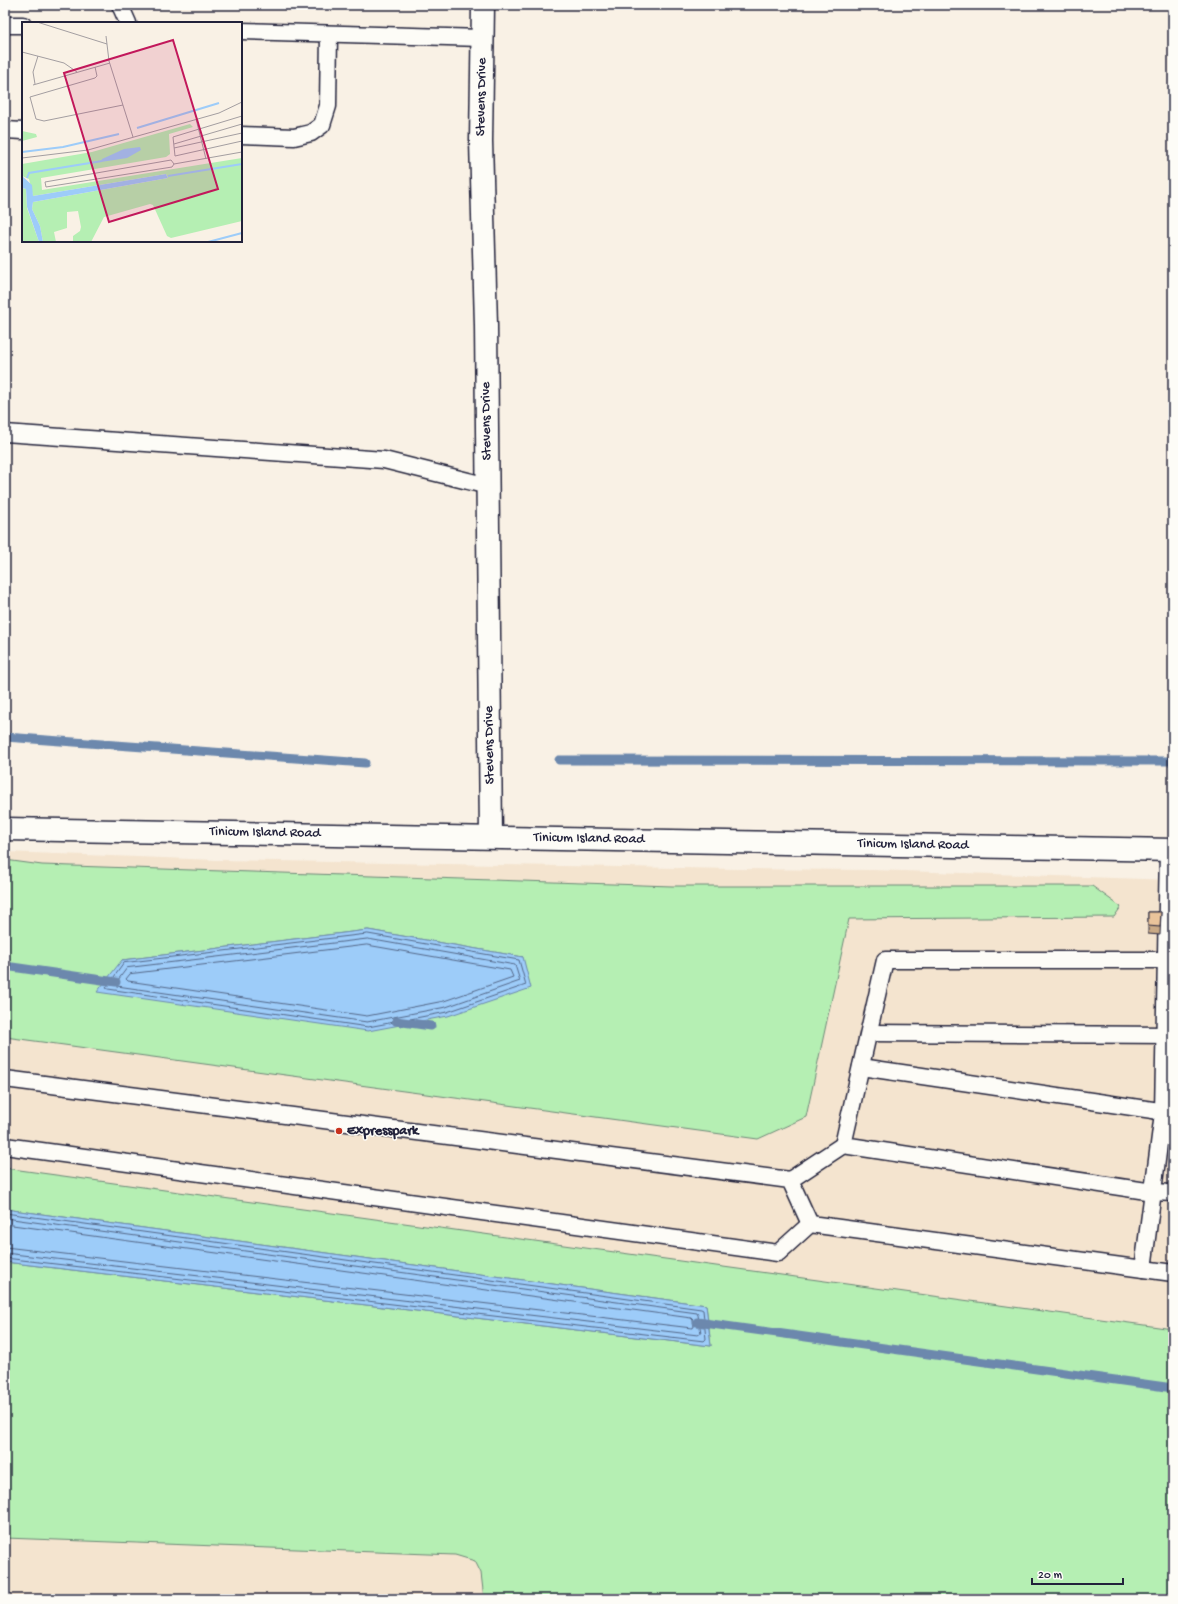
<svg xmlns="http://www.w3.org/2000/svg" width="1178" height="1604" font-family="'Gochi Hand',sans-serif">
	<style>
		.built { fill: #f4e4cf }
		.green { fill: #b5efb3; stroke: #6c8877; fill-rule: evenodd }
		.water { fill: #9dccf9; stroke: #6c88ad }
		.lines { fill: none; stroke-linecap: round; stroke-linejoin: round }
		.shore { stroke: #536687; stroke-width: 1 }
		.stream { stroke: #6c88ad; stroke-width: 9 }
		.lane-casing { stroke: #22223b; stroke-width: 19 }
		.street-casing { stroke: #22223b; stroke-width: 25 }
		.secondary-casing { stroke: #22223b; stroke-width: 25 }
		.lane { stroke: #fdfcf7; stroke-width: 16 }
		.street { stroke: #fdfcf7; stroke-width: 22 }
		.secondary { stroke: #fdfcf7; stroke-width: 22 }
		.wall { fill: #c9a985; stroke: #22223b }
		.building { fill: #eac49b; stroke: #22223b }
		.poi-dot { fill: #c8321e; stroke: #fdfcf7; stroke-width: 1.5 }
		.labels { text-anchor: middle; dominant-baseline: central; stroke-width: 3; stroke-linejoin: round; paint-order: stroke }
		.street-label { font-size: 14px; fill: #22223b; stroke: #fdfcf7 }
		.poi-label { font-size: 14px; font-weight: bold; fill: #22223b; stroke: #fdfcf7; text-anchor: start }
		.inset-river { fill: none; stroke: #9dccf9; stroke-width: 2 }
		.inset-road { fill: none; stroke: #a39ea1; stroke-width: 1 }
		.view { fill: #c2185b; fill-opacity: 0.15; stroke: #c2185b; stroke-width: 2 }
		.inset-edge { fill: none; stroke: #22223b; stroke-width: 2 }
	</style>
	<rect width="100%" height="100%" fill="#f9f1e5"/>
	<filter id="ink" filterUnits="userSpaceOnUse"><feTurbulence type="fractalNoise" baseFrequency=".025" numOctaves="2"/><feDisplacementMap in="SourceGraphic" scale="8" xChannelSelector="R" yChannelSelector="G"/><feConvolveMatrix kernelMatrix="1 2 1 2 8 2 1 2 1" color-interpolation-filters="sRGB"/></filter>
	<g filter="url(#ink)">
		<polygon class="built" points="5,852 217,860 738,869 873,870 1173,880 1173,1599 5,1599"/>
		<g class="green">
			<path d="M 5,860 L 42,865 L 672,886 L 1092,886 L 1121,907 L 1114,917 L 849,919 L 806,1117 L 758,1139 L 5,1037 ZM 368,930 L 523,957 L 122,960 Z"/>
			<polygon points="5,1168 1173,1329 1173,1599 484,1599 481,1573 475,1561 455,1555 5,1538 5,1262 711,1346 706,1305 5,1209"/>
		</g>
		<g class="water">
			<polygon points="368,930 523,957 531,988 448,1016 368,1031 97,992 122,960"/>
			<polygon points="5,1209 706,1305 711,1346 5,1262"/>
		</g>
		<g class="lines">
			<g class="shore">
				<polygon points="368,934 519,960 526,985 447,1012 368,1027 108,989 106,988 124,963"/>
				<polygon points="368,939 515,965 520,981 446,1007 367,1022 117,986 115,984 127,968"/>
				<polygon points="367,945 510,970 513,977 444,1001 367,1016 128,981 126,979 130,974"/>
				<polyline points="5,1213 701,1309 703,1310 706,1339 704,1341 5,1258"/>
				<polyline points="5,1218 697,1313 698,1315 701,1333 698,1335 5,1253"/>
				<polyline points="5,1224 691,1318 693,1320 694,1327 692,1328 5,1247"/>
			</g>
			<g class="stream">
				<polyline points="5,737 365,763"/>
				<polyline points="559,760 1173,761"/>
				<polyline points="5,966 116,982"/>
				<polyline points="396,1021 431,1026"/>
				<polyline points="697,1322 1173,1388"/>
			</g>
			<defs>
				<g id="lane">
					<polyline points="120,5 128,23"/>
					<polyline points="5,25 23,25"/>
					<polyline points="241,31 482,38"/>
					<polyline points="5,130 23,131"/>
					<polyline points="241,135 294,137 311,133 322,125 328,106 329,34"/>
					<polyline points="5,433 384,460 488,486"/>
					<polyline points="1173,960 885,960 843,1145 1153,1192 1173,1193"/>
					<polyline points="869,1033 1173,1035"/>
					<polyline points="861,1067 1173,1113"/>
					<polyline points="5,1079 790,1180 810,1224"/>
					<polyline points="5,1146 778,1253 810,1224 1173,1273"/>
					<polyline points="790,1180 843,1145"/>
					<polyline points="1143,1269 1163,1113 1168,850"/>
				</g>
				<polyline id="street" points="483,5 481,141 486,325 491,837"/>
				<polyline id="secondary" points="5,829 1173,850"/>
			</defs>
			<use href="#lane" class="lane-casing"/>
			<use href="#street" class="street-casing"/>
			<use href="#secondary" class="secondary-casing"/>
			<use href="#lane" class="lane"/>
			<use href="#street" class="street"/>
			<use href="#secondary" class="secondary"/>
		</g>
		<polygon class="wall" points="1148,912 1161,912 1160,935 1148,934"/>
		<polygon class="building" points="1148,912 1161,912 1160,927 1148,926"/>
	</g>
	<circle class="poi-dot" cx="339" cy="1131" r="4"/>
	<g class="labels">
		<g class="street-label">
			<text transform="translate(482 97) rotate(-89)">Stevens Drive</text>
			<text transform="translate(487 421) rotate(-91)">Stevens Drive</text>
			<text transform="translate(490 745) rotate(-91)">Stevens Drive</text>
			<text transform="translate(265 833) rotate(1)">Tinicum Island Road</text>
			<text transform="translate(589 839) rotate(1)">Tinicum Island Road</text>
			<text transform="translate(913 845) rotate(1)">Tinicum Island Road</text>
		</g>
		<g class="poi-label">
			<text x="347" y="1131">Expresspark</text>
		</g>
	</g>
	<g transform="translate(22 22)">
		<rect width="220" height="220" fill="#f9f1e5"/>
		<path d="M 168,102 L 171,105 L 147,112 L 148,132 L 144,135 L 19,156 L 20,168 L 220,136 L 220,199 L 149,216 L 145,214 L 131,183 L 128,182 L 82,195 L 69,220 L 51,220 L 51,214 L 58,209 L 59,205 L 56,189 L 45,190 L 45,206 L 32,210 L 34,220 L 21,220 L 18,204 L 10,187 L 11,180 L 146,156 L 144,152 L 11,174 L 7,157 L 0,154 L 0,142 L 70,130 ZM 0,109 L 14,112 L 15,115 L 0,119 ZM 0,166 L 4,167 L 5,186 L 17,220 L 0,220 Z" fill="#b5efb3"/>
		<path d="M 118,125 L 119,128 L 105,136 L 79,140 L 80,137 L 102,127 ZM 144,152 L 146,156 L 11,180 L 10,187 L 18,204 L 21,220 L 17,220 L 5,185 L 4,167 L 0,166 L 0,154 L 10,163 L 11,174 Z" fill="#9dccf9"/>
		<path class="inset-river" d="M 115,106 L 197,81M 0,130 L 41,125 L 97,112M 146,154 L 220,142M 5,156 L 7,151 L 80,139M 186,220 L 220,211"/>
		<path class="inset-road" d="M 15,0 L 85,22M 84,14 L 87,39 L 111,115M 0,30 L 42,41 L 55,50M 73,45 L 75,54 L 73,56 L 8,75 L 14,97 L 22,99 L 101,83M 13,62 L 11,50 L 16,34M 11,63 L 88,41M 220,94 L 151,115 L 153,134 L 220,119M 174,97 L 184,137M 152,122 L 220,102M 152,126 L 220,111M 0,136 L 66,128 L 197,91 L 220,80M 152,142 L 149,138 L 23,160 L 24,165 L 150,145 L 152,142 L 220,130"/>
		<path class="view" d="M 151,18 L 196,167 L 87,200 L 42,51 Z"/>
		<rect width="220" height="220" class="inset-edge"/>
	</g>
	<rect width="1178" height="1604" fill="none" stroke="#fdfcf7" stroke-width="20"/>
	<rect x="10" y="10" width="1158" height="1584" fill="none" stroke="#22223b" stroke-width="1.5" filter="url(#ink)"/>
	<path d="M1032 1578v6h91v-6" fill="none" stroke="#22223b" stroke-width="2"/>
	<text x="1038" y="1578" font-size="12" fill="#22223b" stroke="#fdfcf7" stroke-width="3" paint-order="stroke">20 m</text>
</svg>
